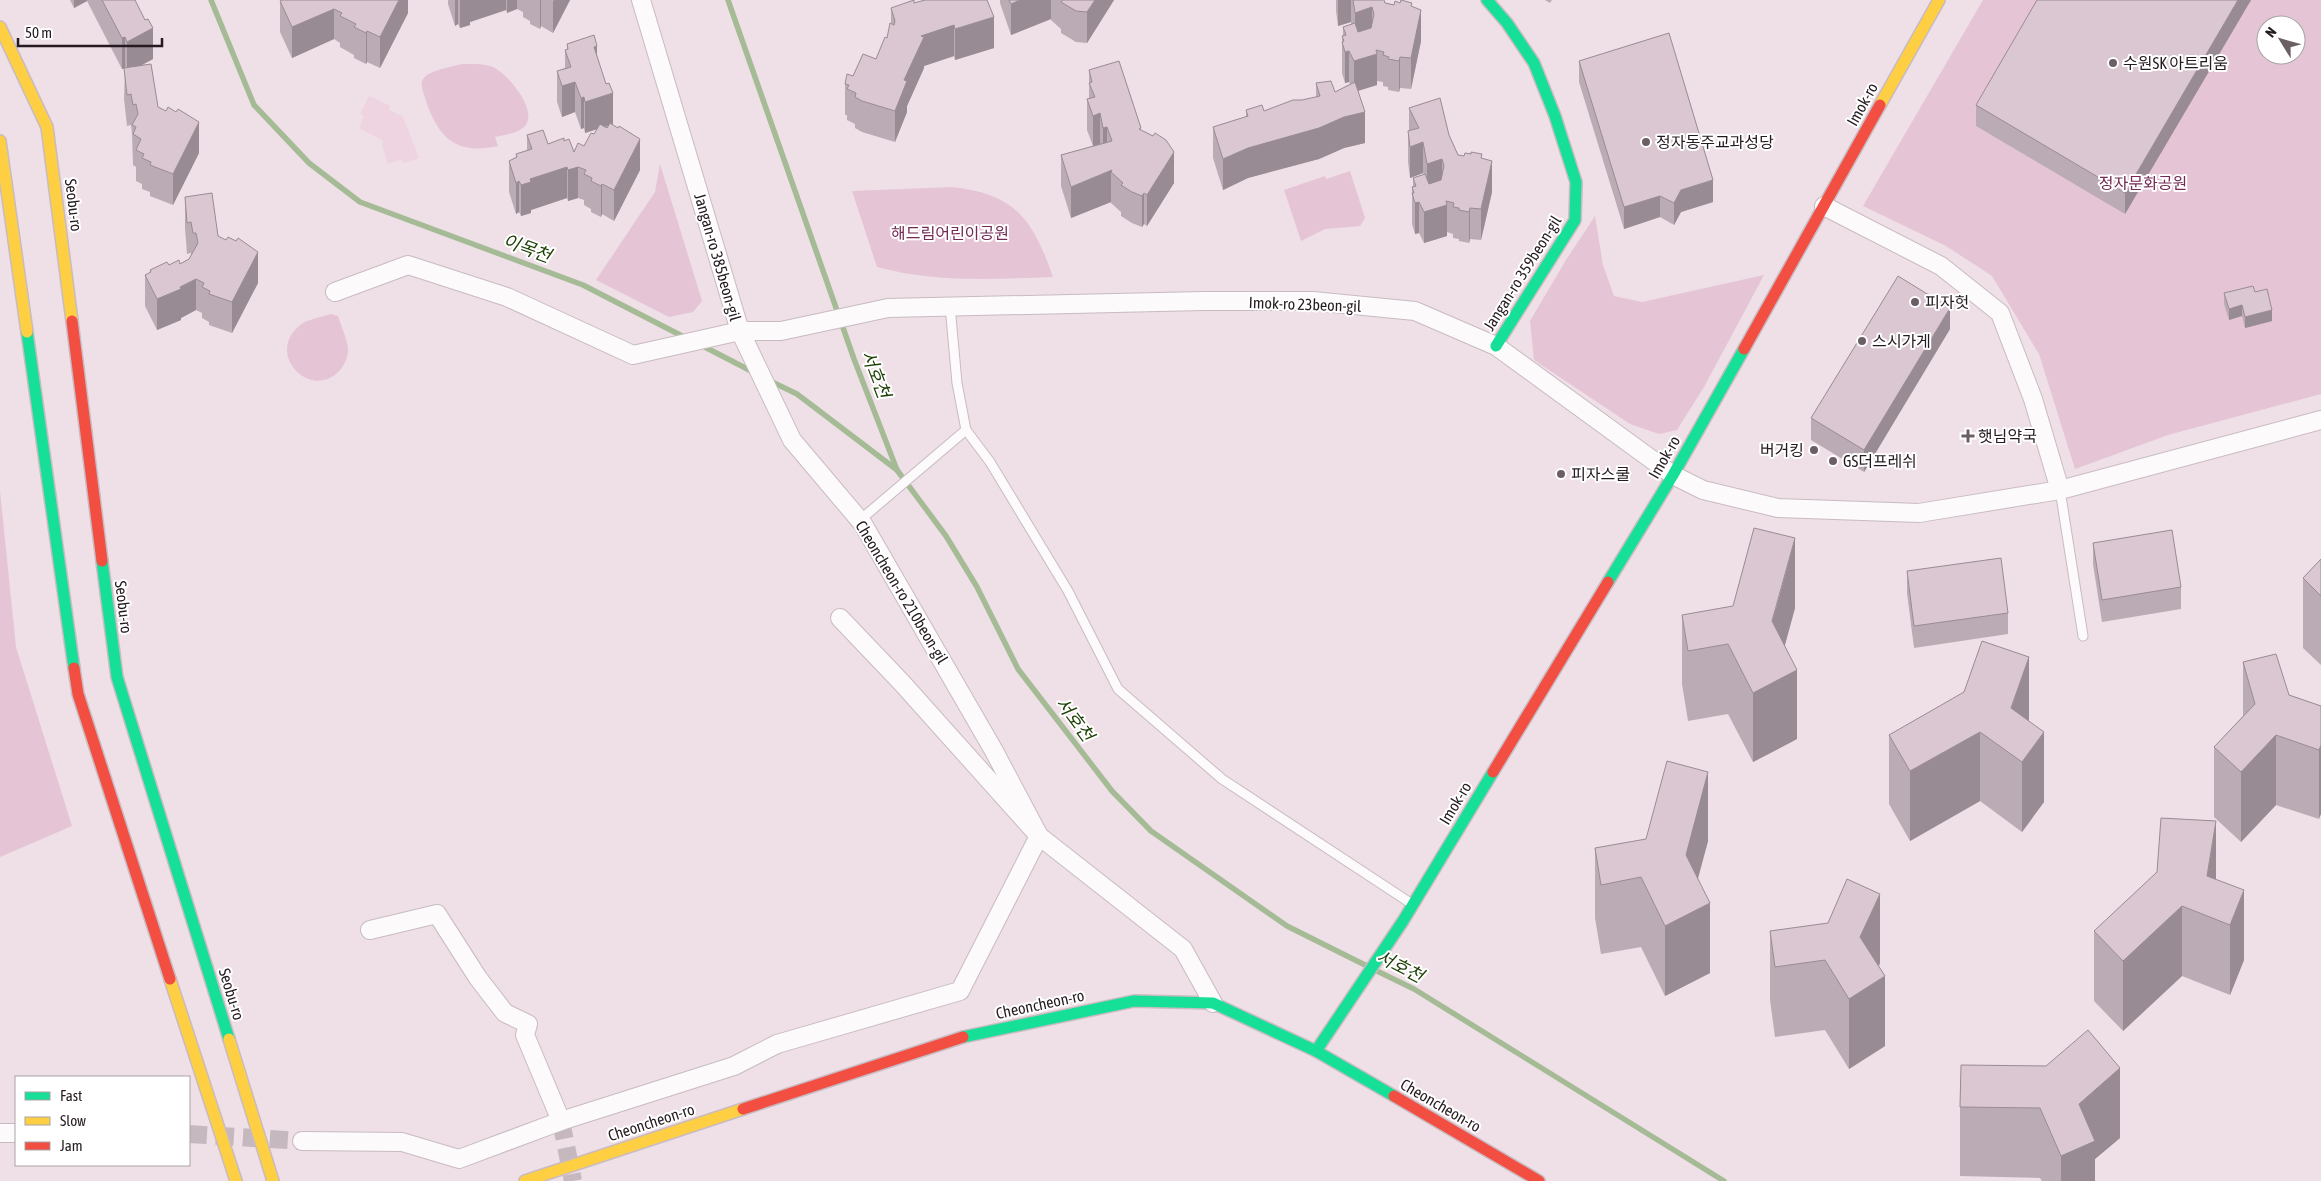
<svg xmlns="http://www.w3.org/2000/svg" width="2321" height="1181" font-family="'Asap Condensed','Noto Sans KR',sans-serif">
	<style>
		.built { fill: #eed3e0 }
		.green { fill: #e5c5d5; fill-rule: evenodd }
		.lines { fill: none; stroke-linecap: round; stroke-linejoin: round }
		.stream { stroke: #a5bb96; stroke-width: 5.5 }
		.street-tunnel { stroke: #c6b8bf; stroke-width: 18; stroke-dasharray: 18 9; stroke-linecap: butt }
		.lane-casing { stroke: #c8bbc2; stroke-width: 11 }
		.street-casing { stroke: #c8bbc2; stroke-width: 20 }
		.fast-casing { stroke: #c8bbc2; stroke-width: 14 }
		.slow-casing { stroke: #c8bbc2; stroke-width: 14 }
		.jam-casing { stroke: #c8bbc2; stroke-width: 14 }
		.lane { stroke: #fdfafb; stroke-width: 9 }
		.street { stroke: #fdfafb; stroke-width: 18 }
		.fast { stroke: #16e098; stroke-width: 11 }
		.slow { stroke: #ffcf43; stroke-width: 11 }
		.jam { stroke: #f24e42; stroke-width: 11 }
		.wall { fill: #bbabb5 }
		.shaded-wall { fill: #998b93 }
		.building { fill: #dac7d2; stroke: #998b93 }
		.poi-dot { fill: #6b5f65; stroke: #fff; stroke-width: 2 }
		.labels { text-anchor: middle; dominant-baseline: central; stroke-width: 4; stroke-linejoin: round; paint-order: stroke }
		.poi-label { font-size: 16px; fill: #241a1f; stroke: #fff; text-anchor: start }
		.street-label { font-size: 16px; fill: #241a1f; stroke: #fff }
		.park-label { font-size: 16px; fill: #742955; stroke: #fff }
		.water-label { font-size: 18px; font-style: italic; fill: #1b3f03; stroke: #fff }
	</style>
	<rect width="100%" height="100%" fill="#efdfe7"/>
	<polygon class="built" points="369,96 390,106 389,110 403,117 419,158 403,163 402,159 388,164 382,144 384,141 359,128 364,116 360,114"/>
	<g class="green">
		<path d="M 1983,0 L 2321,0 L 2321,394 L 2168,435 L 2075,469 L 2039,354 L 1992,276 L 1946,246 L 1863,206 ZM 2266,25 L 2296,25 L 2296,55 L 2266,55 Z"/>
		<path d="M 462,64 C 472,64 483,63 493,67 C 508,74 540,112 524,127 C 518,133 504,135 495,137 L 498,146 C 457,155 439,139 426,101 C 425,95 419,85 423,79 C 429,70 451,67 462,64 Z"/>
		<polygon points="660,164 702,301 693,312 669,317 596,280 655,192"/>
		<polygon points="1350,171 1365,218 1360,226 1325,229 1301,241 1284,190 1325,176 1326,179"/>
		<path d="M 952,187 C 1016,194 1033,220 1053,277 C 990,279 938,283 877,267 L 852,191 Z"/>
		<polygon points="1595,216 1603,265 1614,296 1642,302 1764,275 1704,387 1677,430 1659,434 1630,424 1534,360 1530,321 1566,260"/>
		<path d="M 331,314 L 338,316 C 341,326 347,338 348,349 C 348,357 345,364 340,370 C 312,402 265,355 299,326 C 307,319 322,317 331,314 Z"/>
		<polygon points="0,491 16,647 72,826 0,857"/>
	</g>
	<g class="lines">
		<g class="stream">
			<polyline points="211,0 254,105 309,163 360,202 583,285 686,338"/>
			<polyline points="728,0 854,359 897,470 946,536 977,587 1018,669 1112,791 1151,831 1287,926 1367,966"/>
			<polyline points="699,344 755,373"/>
			<polyline points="768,380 797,394 897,470"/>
			<polyline points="1377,971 1414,989 1724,1181"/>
		</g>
		<g class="street-tunnel">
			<polyline points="561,1121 573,1181"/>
			<polyline points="189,1134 302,1141"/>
		</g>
		<defs>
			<g id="lane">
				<polyline points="966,430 990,462 1068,591 1118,689 1222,779 1412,904"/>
				<polyline points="2060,490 2083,636"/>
				<polyline points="860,520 966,430 957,383 950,306"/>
			</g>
			<g id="street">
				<polyline points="641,0 740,331 792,440 863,524 994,751 1039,836 1183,949 1213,1003"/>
				<polyline points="1824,206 1941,266 2000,313 2033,399 2060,490"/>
				<polyline points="335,292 408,265 507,297 633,355 740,331 781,331 888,308 1203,301 1313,301 1415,311 1496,346 1673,475 1703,490 1778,508 1919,513 2060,490 2321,420"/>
				<polyline points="370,930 437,914 478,978 505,1013 528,1024 525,1035 561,1121"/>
				<polyline points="0,1133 16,1133"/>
				<polyline points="302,1141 402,1142 459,1159 561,1121 734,1066 777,1044 960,991 1039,836 902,683 840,618"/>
			</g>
			<g id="fast">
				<polyline points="1487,0 1507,23 1534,63 1555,116 1576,182 1575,220 1496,346"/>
				<polyline points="27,332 74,668"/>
				<polyline points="102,561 117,677 229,1039"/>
				<polyline points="1608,582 1673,475 1744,349"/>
				<polyline points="963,1037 1134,1001 1213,1003 1316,1051 1394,1096"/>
				<polyline points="1316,1051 1403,921 1493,772"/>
			</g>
			<g id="slow">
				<polyline points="0,27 47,127 72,321"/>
				<polyline points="1880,105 1939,0"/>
				<polyline points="0,141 27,332"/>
				<polyline points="170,979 236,1181"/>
				<polyline points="229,1039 273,1181"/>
				<polyline points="525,1181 743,1109"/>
			</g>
			<g id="jam">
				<polyline points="72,321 102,561"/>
				<polyline points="1744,349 1880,105"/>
				<polyline points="74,668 78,694 170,979"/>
				<polyline points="1493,772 1608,582"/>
				<polyline points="1394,1096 1539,1181"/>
				<polyline points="743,1109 963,1037"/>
			</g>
		</defs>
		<use href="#lane" class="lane-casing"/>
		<use href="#street" class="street-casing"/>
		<use href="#fast" class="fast-casing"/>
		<use href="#slow" class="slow-casing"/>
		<use href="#jam" class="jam-casing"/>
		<use href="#lane" class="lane"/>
		<use href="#street" class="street"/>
		<use href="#fast" class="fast"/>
		<use href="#slow" class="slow"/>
		<use href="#jam" class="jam"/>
	</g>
	<g class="wall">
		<polygon points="70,0 135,0 153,59 140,66 158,107 199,153 173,205 150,196 150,192 142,189 142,184 136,181 136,167 133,165 132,134 131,125 127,126 124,99 125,68 122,69 87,1 74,8"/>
		<polygon points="408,0 408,13 380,68 367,62 366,64 354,58 354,55 340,47 340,43 334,39 292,58 280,32 280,1"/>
		<polygon points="448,0 570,0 553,33 541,26 540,29 530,24 530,21 523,17 523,12 517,9 507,13 506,10 470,22 470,25 460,28 458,24 455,26 448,4"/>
		<polygon points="1000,0 1114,0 1087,43 1076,42 1061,33 1061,29 1051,20 1051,19 1011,35 1000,3"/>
		<polygon points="1336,0 1384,0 1385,3 1412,7 1421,41 1411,89 1400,88 1399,92 1388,90 1388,87 1383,86 1383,82 1377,81 1377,85 1358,91 1365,143 1344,148 1319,159 1248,178 1223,190 1213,158 1213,127 1246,117 1246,110 1264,111 1316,97 1316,83 1335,92 1350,84 1349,82 1345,83 1342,73 1342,36 1343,36 1343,27 1351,24 1351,22 1338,26 1336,11"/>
		<polygon points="1545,0 1552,0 1550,3"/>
		<polygon points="2251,0 2125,214 1976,126 1976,105"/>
		<polygon points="914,3 994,48 955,60 954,56 924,66 924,68 907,106 907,112 895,142 862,132 855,128 855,124 847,120 847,115 845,115 845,84 853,76 876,59 887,38 891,24 891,8"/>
		<polygon points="567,44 597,55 613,124 611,124 640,170 614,221 602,214 601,217 591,212 591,209 584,205 584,200 578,198 568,201 567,198 531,210 531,213 521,216 519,212 516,214 509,192 509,161 516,157 516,154 527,150 527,135 548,144 564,141 574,152 584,146 594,134 597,129 585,133 584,128 581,129 575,112 562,117 557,102 557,71 565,68 565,50 567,50"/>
		<polygon points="1579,61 1713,202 1681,212 1674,225 1660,217 1624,229 1579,82"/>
		<polygon points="1089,70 1141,130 1174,183 1147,226 1144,224 1142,227 1132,223 1121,216 1121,212 1111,203 1111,202 1071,218 1061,186 1061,155 1093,146 1087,130 1087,99 1089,99"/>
		<polygon points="1409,108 1449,135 1458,155 1482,158 1492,192 1481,240 1470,239 1469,243 1459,241 1459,239 1453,238 1453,234 1447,232 1447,236 1424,243 1419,233 1415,234 1412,224 1412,187 1413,187 1413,178 1424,175 1423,173 1410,178 1408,162 1408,131 1409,131"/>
		<polygon points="185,197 258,283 232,333 209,325 209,322 202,318 202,313 196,310 181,318 181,320 157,330 145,306 145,275 150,273 150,270 169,265 180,264 189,259 191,255 191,253 187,254 185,228"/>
		<polygon points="2255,292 2272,321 2245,328 2242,316 2229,320 2224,304 2224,293"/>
		<polygon points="1950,329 1864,472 1811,440 1811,418"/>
		<polygon points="2093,543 2181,587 2181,609 2102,622 2093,564"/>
		<polygon points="2321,559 2321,665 2303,648 2303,578"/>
		<polygon points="1907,571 2008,613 2008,634 1914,648 1907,593"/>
		<polygon points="1795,608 1785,645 1797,739 1753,762 1728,714 1688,721 1682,684 1682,615"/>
		<polygon points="2243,662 2289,695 2321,706 2319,819 2276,805 2241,842 2214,817 2214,747 2243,716"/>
		<polygon points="2029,721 2044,802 2022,832 1980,801 1910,841 1889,804 1889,735"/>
		<polygon points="1708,841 1698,879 1710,973 1665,996 1641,947 1601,954 1595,918 1595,848"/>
		<polygon points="2216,880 2244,960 2230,995 2182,976 2123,1031 2094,1001 2094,931"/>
		<polygon points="1770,931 1880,963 1879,966 1885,1046 1849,1069 1825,1030 1775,1037 1770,1000"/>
		<polygon points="2046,1066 2120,1138 2095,1159 2095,1181 2042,1181 2040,1178 1960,1176 1960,1107"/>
	</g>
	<g class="shaded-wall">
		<polygon points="74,0 87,0 87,1 74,8"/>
		<polygon points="399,0 408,0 408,13 380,68 380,37"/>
		<polygon points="455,0 458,0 458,24 455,26"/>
		<polygon points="460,0 506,0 506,10 470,22 470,25 460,28"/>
		<polygon points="507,0 517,0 517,9 507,13"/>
		<polygon points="540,0 541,0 541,26 540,29"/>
		<polygon points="554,0 570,0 553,33 553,2"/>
		<polygon points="1020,0 1051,0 1051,19 1011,35 1011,4"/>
		<polygon points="1095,0 1114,0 1087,43 1087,12"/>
		<polygon points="1338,0 1351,0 1351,22 1338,26"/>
		<polygon points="2238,0 2251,0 2125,214 2125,193"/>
		<polygon points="1372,7 1372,38 1355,44 1355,13"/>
		<polygon points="334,9 334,39 292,58 292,27"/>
		<polygon points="1421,10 1421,41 1411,89 1411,58"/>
		<polygon points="994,17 994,48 955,60 955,29"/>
		<polygon points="954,25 954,56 924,66 924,68 907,106 907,112 895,142 895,111 904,80 921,36"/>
		<polygon points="153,28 153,59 127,73 127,42"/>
		<polygon points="367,31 367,62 366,64 366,33"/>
		<polygon points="125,37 125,68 122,69 122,38"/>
		<polygon points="597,46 597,77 594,47"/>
		<polygon points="1349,51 1349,82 1345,83 1345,52"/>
		<polygon points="1377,54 1377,85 1354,92 1354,61"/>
		<polygon points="1400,57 1400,88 1399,92 1399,61"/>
		<polygon points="575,82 575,112 562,117 562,86"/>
		<polygon points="613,93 613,124 585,133 585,102"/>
		<polygon points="584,97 584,128 581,129 581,98"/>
		<polygon points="1365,112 1365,143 1344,148 1319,159 1248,178 1223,190 1223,159 1248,148 1344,117"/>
		<polygon points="1100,113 1100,144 1093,147 1093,116"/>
		<polygon points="199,122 199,153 173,205 173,174"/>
		<polygon points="1107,127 1107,158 1103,159 1103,128"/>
		<polygon points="640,139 640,170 614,221 614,190"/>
		<polygon points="1423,142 1423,173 1410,178 1410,147"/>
		<polygon points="1174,152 1174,183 1147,226 1147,195"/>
		<polygon points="1442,159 1442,190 1427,195 1427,164"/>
		<polygon points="1492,161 1492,192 1481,240 1481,209"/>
		<polygon points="567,167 567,198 531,210 531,213 521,216 521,185 530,179"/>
		<polygon points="578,167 578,198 568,201 568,170"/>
		<polygon points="1112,170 1111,172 1111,202 1071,218 1071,187"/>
		<polygon points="1713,180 1713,202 1681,212 1674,225 1674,203 1681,190"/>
		<polygon points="519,181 519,212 516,214 516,183"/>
		<polygon points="602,184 602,214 601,217 601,186"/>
		<polygon points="1144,193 1144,224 1142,227 1142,196"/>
		<polygon points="1660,196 1660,217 1624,229 1624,207"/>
		<polygon points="1419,202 1419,233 1415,234 1415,203"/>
		<polygon points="1447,205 1447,236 1424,243 1424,212"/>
		<polygon points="1470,208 1470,239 1469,243 1469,212"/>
		<polygon points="258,252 258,283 232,333 232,302"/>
		<polygon points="196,279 196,310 181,318 181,320 157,330 157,299"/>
		<polygon points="2242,305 2242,316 2229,320 2229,309"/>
		<polygon points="1950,308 1950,329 1864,472 1864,450"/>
		<polygon points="2272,310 2272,321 2245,328 2245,317"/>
		<polygon points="1795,538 1795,608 1775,681 1797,670 1797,739 1753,762 1753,693"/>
		<polygon points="2029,657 2029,727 2011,708"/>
		<polygon points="1980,732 1980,801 1910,841 1910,771"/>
		<polygon points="2044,732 2044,802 2022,832 2022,762"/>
		<polygon points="2276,735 2276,805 2241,842 2241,772"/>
		<polygon points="2321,745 2321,814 2319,819 2319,750"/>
		<polygon points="1708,772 1708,841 1688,914 1710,903 1710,973 1665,996 1665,926"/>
		<polygon points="2216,821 2216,890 2207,876"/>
		<polygon points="2244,890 2244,960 2230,995 2230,925"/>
		<polygon points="1880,894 1880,963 1870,986 1885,976 1885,1046 1849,1069 1849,999 1860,937"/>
		<polygon points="2182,906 2182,976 2123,1031 2123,961"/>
		<polygon points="2120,1068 2120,1138 2095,1159 2095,1181 2061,1181 2061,1156 2079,1104"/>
	</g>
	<g class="building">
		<polygon points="102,0 135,0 145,20 148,19 153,28 127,42 125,37 122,38"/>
		<polygon points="282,0 399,0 380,37 367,31 366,33 354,27 356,24 340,16 342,13 334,9 292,27 280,1"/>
		<polygon points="914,0 914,3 925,0 987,0 994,17 955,29 954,25 921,36 924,37 904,80 907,81 895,111 862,101 855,97 856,93 847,89 849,85 845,84 847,74 853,76 863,54 876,59 885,37 887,38 890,23 894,25 895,21 891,8"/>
		<polygon points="1009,0 1020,0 1011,4"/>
		<polygon points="1063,0 1095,0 1087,12 1076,11 1061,2"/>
		<polygon points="1353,0 1384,0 1385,3 1394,5 1395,1 1400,3 1401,0 1412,3 1411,6 1421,10 1411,58 1400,57 1399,61 1388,59 1389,57 1383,55 1384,52 1376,50 1377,54 1354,61 1349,51 1345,52 1342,42 1344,41 1342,36 1346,35 1343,27 1355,23 1358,32 1371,28 1374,14 1372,7 1355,13"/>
		<polygon points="2037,0 2238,0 2125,193 1976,105"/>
		<polygon points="1669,33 1713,180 1681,190 1674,203 1660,196 1624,207 1579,61"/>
		<polygon points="594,35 597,46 594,47 606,84 609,83 613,93 585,102 584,97 581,98 575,82 562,86 557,71 571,67 565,50 568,49 567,44"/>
		<polygon points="1119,61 1141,128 1139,129 1153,136 1155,133 1166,140 1174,152 1147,195 1144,193 1142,196 1132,192 1121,185 1123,183 1111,172 1112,170 1071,187 1061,155 1112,141 1107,127 1103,128 1100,113 1093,116 1087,99 1095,97 1089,83 1092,82 1089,70"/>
		<polygon points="151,64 158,107 166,111 168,107 176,112 178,109 199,122 173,174 150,165 151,162 142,158 144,154 136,150 141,139 133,134 136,127 132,125 138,114 136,104 133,105 131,94 127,95 124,68"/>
		<polygon points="1331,81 1335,92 1355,82 1365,112 1344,117 1319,128 1248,148 1223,159 1213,127 1248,116 1246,110 1262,105 1264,111 1293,100 1302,100 1320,96 1316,83"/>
		<polygon points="1440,98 1449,135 1458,155 1464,156 1465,153 1471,154 1471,152 1482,154 1481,158 1492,161 1481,209 1470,208 1469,212 1459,210 1459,208 1453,207 1454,203 1446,201 1447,205 1424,212 1419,202 1415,203 1412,193 1414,193 1412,187 1416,186 1413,178 1425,174 1429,184 1441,180 1444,166 1442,159 1427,164 1423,142 1410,147 1408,131 1419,128 1409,108"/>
		<polygon points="610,123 618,128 619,126 640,139 614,190 602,184 601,186 591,181 592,178 584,174 586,170 578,167 568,170 567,167 530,179 531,182 521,185 519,181 516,183 509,161 517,157 516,154 532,149 527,135 543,130 548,144 564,138 564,141 569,139 574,152 578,143 584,146 591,133 594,134 600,124 607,128"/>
		<polygon points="212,193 218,236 226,240 228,237 236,241 238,238 258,252 232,302 209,294 210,291 202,287 204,283 196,279 180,287 181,289 157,299 145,275 151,272 150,270 167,262 169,265 179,260 180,264 189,259 198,243 196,233 193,233 191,222 187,223 185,197"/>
		<polygon points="1898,276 1950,308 1864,450 1811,418"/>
		<polygon points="2253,286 2255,292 2267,289 2272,310 2245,317 2242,305 2229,309 2224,293"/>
		<polygon points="1754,528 1795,538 1772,621 1797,670 1753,693 1728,644 1688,651 1682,615 1733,606"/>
		<polygon points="2172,530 2181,587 2102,600 2093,543"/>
		<polygon points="2001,558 2008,613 1914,626 1907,571"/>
		<polygon points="2321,559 2321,596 2303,578"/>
		<polygon points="1982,641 2029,657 2011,708 2044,732 2022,762 1980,732 1910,771 1889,735 1964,692"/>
		<polygon points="2276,654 2289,695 2321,706 2321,745 2319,750 2276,735 2241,772 2214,747 2255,704 2243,662"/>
		<polygon points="1667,761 1708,772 1686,855 1710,903 1665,926 1641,877 1601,885 1595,848 1646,839"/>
		<polygon points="2161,818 2216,821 2207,876 2244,890 2230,925 2182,906 2123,961 2094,931 2157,872"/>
		<polygon points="1847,879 1880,894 1860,937 1885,976 1849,999 1825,960 1775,967 1770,931 1828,923"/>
		<polygon points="2088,1030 2120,1068 2079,1104 2095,1141 2061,1156 2040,1108 1960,1107 1961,1065 2046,1066"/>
	</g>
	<g class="poi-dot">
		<circle cx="2113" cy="63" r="5"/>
		<circle cx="1646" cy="142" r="5"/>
		<circle cx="1915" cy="302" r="5"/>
		<circle cx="1862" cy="341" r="5"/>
		<path d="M1965.5 428.5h5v5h5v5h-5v5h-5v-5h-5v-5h5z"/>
		<circle cx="1814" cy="450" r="5"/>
		<circle cx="1833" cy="461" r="5"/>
		<circle cx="1561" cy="474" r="5"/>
	</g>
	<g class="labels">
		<g class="poi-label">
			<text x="2123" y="63">수원SK 아트리움</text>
			<text x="1656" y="142">정자동주교과성당</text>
			<text x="1925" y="302">피자헛</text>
			<text x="1872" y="341">스시가게</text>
			<text x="1978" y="436">햇님약국</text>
			<text x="1804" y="450" text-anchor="end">버거킹</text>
			<text x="1843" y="461">GS더프레쉬</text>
			<text x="1571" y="474">피자스쿨</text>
		</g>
		<g class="street-label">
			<text transform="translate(1862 104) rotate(-61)">Imok-ro</text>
			<text transform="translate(74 205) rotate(83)">Seobu-ro</text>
			<text transform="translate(718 257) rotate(74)">Jangan-ro 385beon-gil</text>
			<text transform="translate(1522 273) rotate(-58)">Jangan-ro 359beon-gil</text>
			<text transform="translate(1305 304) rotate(2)">Imok-ro 23beon-gil</text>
			<text transform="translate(1664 457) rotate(-60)">Imok-ro</text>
			<text transform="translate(902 592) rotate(59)">Cheoncheon-ro 210beon-gil</text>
			<text transform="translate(124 607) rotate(83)">Seobu-ro</text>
			<text transform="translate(1455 803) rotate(-59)">Imok-ro</text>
			<text transform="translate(232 994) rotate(73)">Seobu-ro</text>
			<text transform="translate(1040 1004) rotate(-12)">Cheoncheon-ro</text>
			<text transform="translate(1441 1105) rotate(30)">Cheoncheon-ro</text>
			<text transform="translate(651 1122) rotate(-18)">Cheoncheon-ro</text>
		</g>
		<g class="park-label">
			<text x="2143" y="183">정자문화공원</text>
			<text x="950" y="233">해드림어린이공원</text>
		</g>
		<g class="water-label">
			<text transform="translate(527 248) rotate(20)">이목천</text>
			<text transform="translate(876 374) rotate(69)">서호천</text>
			<text transform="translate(1075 719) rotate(53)">서호천</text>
			<text transform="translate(1400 966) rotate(27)">서호천</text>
		</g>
	</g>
	<rect x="15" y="1076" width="175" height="90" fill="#ffffff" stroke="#a7a3a5"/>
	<rect x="25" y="1092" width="25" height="8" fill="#16e098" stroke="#a7a3a5"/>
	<text x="60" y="1101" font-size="15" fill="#241a1f">Fast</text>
	<rect x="25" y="1117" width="25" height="8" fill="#ffcf43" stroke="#a7a3a5"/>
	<text x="60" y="1126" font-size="15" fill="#241a1f">Slow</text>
	<rect x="25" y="1142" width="25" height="8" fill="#f24e42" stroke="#a7a3a5"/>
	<text x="60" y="1151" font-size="15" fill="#241a1f">Jam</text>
	<g transform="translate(2281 40) rotate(307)"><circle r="24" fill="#ffffff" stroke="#a7a3a5"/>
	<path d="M0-4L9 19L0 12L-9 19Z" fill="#6b5f65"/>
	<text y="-8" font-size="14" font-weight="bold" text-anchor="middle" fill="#241a1f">N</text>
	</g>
	<path d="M18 38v8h144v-8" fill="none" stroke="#241a1f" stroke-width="2.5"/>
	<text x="25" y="38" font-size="15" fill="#241a1f" stroke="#ffffff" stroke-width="4" paint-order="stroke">50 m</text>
</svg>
